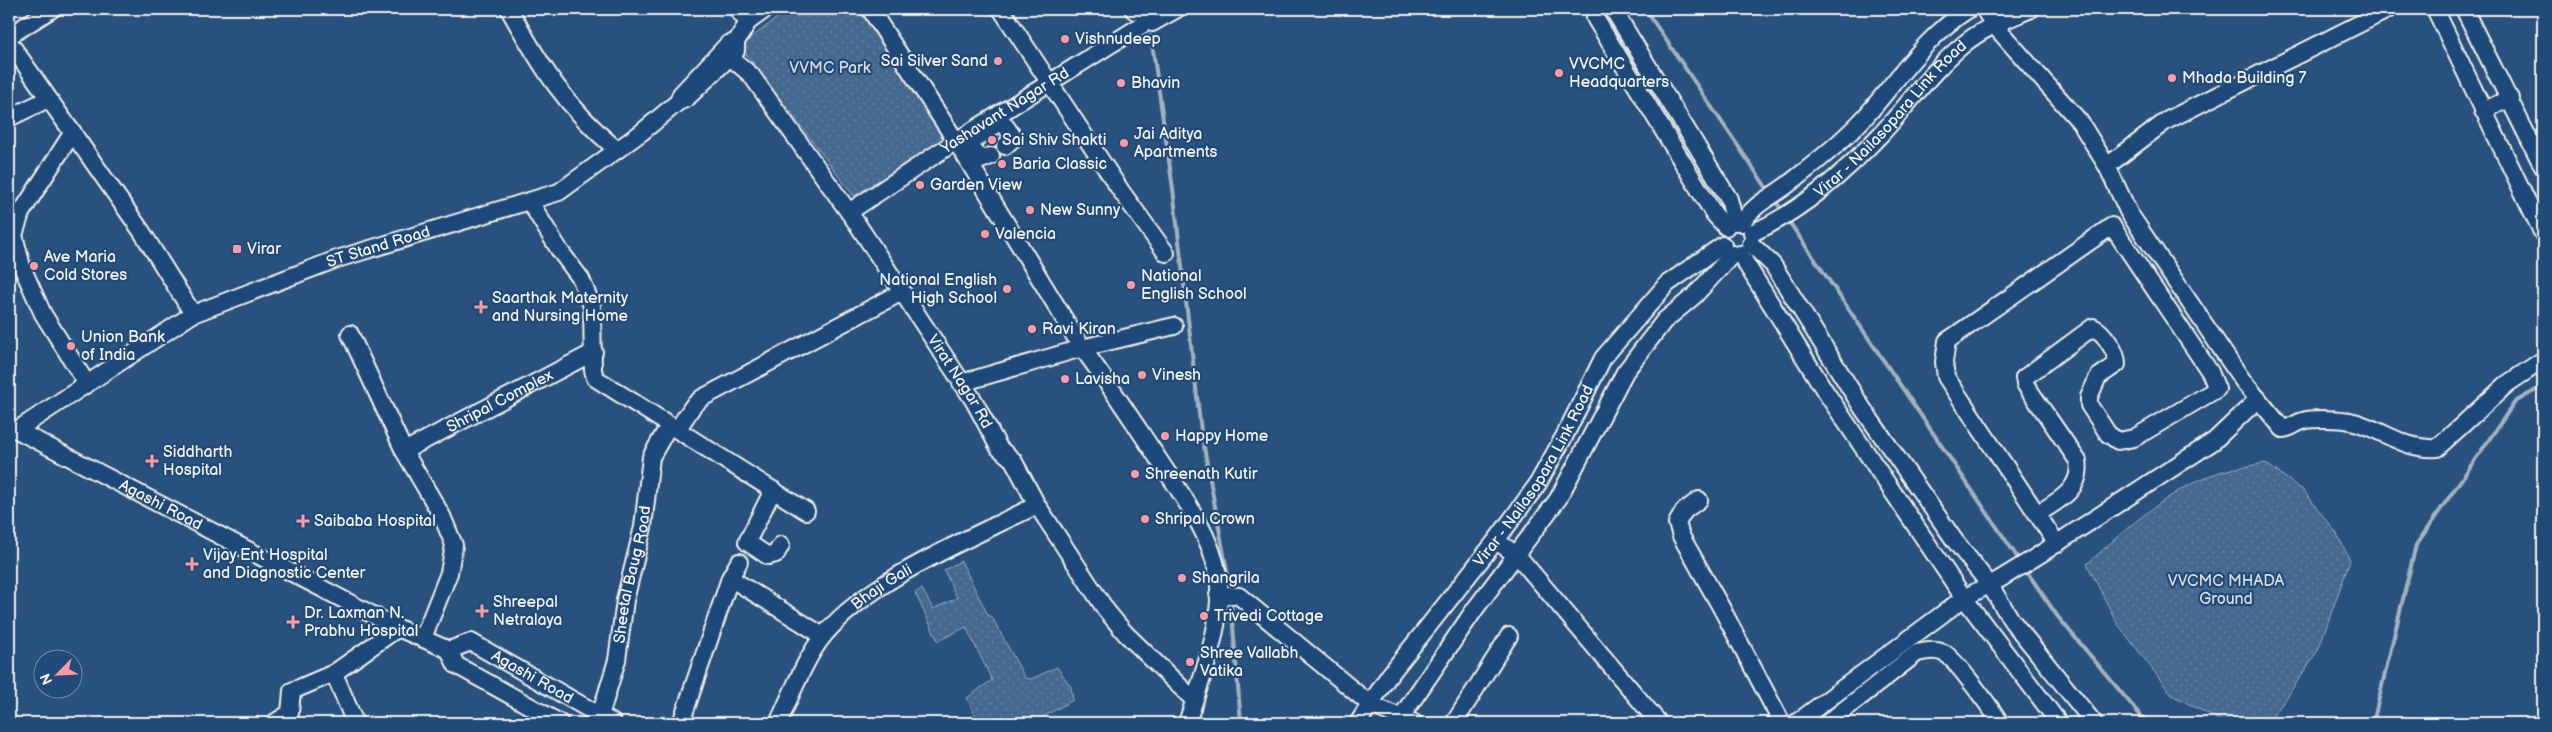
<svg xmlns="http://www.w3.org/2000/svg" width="2552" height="732" font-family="'Balsamiq Sans',sans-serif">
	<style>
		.park { fill: url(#park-dots); stroke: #9cacbb }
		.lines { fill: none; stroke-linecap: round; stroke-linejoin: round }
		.stream { stroke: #a4b2be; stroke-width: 4 }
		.minor-casing { stroke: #f4f1e8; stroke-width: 20 }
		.minor { stroke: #1f4a7a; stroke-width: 16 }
		.poi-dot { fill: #ff9aa2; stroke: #1f4a7a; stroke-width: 2 }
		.labels { text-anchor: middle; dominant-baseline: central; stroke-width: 4.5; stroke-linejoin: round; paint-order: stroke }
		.poi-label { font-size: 16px; fill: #f4f1e8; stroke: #1f4a7a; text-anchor: start }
		.park-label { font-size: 16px; fill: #dadcda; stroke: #1f4a7a }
		.street-label { font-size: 16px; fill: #f4f1e8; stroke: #1f4a7a }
	</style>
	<defs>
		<pattern id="park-dots" width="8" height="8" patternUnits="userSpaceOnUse" patternTransform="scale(1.25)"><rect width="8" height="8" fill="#45688e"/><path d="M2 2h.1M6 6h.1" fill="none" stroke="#607e9e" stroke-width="1.8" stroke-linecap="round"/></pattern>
	</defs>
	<rect width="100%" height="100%" fill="#28517e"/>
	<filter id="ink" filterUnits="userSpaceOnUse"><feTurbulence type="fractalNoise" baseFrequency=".02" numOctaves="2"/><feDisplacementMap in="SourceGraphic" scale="10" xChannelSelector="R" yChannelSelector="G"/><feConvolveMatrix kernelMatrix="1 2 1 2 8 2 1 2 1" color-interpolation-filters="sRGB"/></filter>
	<g filter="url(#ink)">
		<g class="park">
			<polygon points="789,9 860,9 947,137 854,196 740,46"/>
			<path d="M 2265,463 L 2304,491 L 2337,534 L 2350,560 L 2318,650 L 2285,700 L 2267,723 L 2225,723 L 2172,695 L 2117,623 L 2087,564 C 2126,529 2175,483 2227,470 C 2239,467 2252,466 2265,463 Z"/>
			<polygon points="961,561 988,615 992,617 1025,678 1031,679 1057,667 1071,687 1073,700 1032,723 979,723 967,698 992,680 966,627 938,641 915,593 922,589 933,609 957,598 944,570"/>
		</g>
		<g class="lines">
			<g class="stream">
				<polyline points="1645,9 1770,193"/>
				<polyline points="1151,36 1173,189 1201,431 1229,582"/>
				<polyline points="1774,199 1783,212"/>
				<polyline points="1788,220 2020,561"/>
				<polyline points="2025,569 2058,617 2141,716 2152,723"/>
				<polyline points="1231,601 1241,723"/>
				<polyline points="2373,723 2416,545 2515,402 2543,386"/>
			</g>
			<defs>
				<g id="minor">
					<path d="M 509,9 C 542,68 564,105 617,150"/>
					<polyline points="737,9 748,22"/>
					<path d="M 870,9 L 956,141 L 1082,348 C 1108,382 1131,418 1155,454 C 1179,491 1210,531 1218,575 C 1225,622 1201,679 1187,723"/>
					<polyline points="1001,9 1121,191 1166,253"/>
					<polyline points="1133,9 1135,11"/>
					<polyline points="1595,9 1595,18 1714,214 1726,227"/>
					<polyline points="1613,9 1729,199 1735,222"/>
					<path d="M 1984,9 L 1994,25 L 2080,122 L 2107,166 L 2129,213 L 2243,381 L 2283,429 C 2292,428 2295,423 2303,421 C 2312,418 2340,419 2350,421 C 2380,427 2404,451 2437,448 L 2507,384 L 2543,360"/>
					<polyline points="2435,9 2543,234"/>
					<polyline points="2464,9 2543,167"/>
					<polyline points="1152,23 1177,9"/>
					<polyline points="9,36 52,9"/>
					<polyline points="9,42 142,232 193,314"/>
					<polyline points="736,42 748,22 766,9"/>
					<path id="s1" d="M 723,51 L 751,75 L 858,225 L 974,401 L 999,448 L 1013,460 L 1037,505 L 1106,610 L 1125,633 L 1194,700"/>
					<polyline points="2483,111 2510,98"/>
					<polyline points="9,118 48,99"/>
					<polyline points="73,132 21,213 14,235 22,267 43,314 87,384"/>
					<polyline points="991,156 981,160 970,146 970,142 1002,121 1014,138 1005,146"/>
					<polyline points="2107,166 2166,121 2389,9"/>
					<polyline points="530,202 560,251 581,279 592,306 593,370 595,378 806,511"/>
					<path id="s2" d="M 849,212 L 956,141 L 1142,25 L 1149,16 L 1159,9"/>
					<path d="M 1742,223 C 1755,202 1773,197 1791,182 C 1817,162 1844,140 1866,116 C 1898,79 1927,35 1969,9"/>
					<path id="s3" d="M 1752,233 C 1802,211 1844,173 1881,134 C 1909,104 1932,70 1964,44 C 1983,28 2008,19 2031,9"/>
					<polyline points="1751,244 1773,265 1863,409 1955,541 1989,584 2012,621 2094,723"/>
					<polyline points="1740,254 1825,391 1964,598 2059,723"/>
					<polyline points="350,334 404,451 442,516 454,545 449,573 423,638"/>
					<polyline points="961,383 1082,348 1174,326"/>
					<path id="s4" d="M 9,426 L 398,628 L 449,650 L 456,665 L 560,723"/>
					<path id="s5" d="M 17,430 L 193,314 L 337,259 L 559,192 L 642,132 L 678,102 L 686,99 L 736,51 L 736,42 L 728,44 L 681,94 L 678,102"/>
					<polyline points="677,430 693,406 702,398 902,292"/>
					<path id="s6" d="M 404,451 L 594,352"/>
					<polyline points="773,490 747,542 768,556 776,554 781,545"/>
					<polyline points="1699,500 1684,511 1677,523 1681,536 1722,609 1782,723"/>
					<path d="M 2037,514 C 2058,501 2083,489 2078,461 L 2025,384 L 2024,378 L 2093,327 C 2104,332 2117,352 2117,364 L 2098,377 L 2089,397 L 2089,405 L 2108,434 L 2118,441 L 2134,438 L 2217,389 L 2210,372 L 2112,226 L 1947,341 L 1944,362 L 1946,377 L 2057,544"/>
					<polyline points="1496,541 1517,555 1659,723"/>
					<polyline points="730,578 823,636"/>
					<polyline points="1218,594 1239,596 1371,705 1414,723"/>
					<path id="s7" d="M 449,650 L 471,642 L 613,723"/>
					<polyline points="334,673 355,723"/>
					<polyline points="274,723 290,713 292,691 334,673 398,628"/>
					<path id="s8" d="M 595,723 L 600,716 L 617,660 L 625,600 L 643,527 L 651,457 L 664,434"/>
					<polyline points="681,723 730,578 739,562"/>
					<path id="s9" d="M 778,723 C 791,696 805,658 824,635 C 873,577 968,540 1037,505"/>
					<path id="s10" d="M 1358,723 L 1388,677 L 1498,538 L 1537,485 L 1565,435 L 1603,358 L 1667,284 L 1723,245"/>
					<polyline points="1397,723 1475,609 1558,499 1625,372 1664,321 1694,296 1733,254"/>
					<polyline points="1454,723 1509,636"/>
					<polyline points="1796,723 1964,598 2000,579 2039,555 2214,441 2258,399"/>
					<path d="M 1827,723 L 1917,653 C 1927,651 1935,649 1944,653 C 1954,657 1994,712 2000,723"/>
				</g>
			</defs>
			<use href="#minor" class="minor-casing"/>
			<use href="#minor" class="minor"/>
		</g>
	</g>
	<g class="poi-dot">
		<circle cx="1065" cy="39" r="5"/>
		<circle cx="998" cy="61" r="5"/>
		<circle cx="1559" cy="73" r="5"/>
		<circle cx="2172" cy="78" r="5"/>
		<circle cx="1121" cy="83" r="5"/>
		<circle cx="992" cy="140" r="5"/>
		<circle cx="1124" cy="143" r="5"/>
		<circle cx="1002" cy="164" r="5"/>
		<circle cx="920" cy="185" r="5"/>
		<circle cx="1030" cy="210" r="5"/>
		<circle cx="985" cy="234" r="5"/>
		<rect x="232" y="244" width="10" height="10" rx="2.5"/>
		<circle cx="34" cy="266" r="5"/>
		<circle cx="1131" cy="285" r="5"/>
		<circle cx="1007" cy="289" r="5"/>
		<path d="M478.5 299.5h5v5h5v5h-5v5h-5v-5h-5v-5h5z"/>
		<circle cx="1032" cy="329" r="5"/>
		<circle cx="71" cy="346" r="5"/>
		<circle cx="1142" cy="375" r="5"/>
		<circle cx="1065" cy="379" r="5"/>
		<circle cx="1165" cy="436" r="5"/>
		<path d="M149.5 453.5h5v5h5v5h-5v5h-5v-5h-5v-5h5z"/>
		<circle cx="1135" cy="474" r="5"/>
		<circle cx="1145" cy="519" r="5"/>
		<path d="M300.5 513.5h5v5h5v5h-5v5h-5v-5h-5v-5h5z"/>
		<path d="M189.5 556.5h5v5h5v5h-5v5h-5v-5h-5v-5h5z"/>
		<circle cx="1182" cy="578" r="5"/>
		<path d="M479.5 603.5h5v5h5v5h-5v5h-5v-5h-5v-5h5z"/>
		<circle cx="1204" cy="616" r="5"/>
		<path d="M290.5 614.5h5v5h5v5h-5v5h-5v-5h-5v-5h5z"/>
		<circle cx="1190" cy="662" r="5"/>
	</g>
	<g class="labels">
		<g class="poi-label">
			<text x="1075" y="39">Vishnudeep</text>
			<text x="988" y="61" text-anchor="end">Sai Silver Sand</text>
			<text x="1569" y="64">VVCMC<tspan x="1569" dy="18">Headquarters</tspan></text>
			<text x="2182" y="78">Mhada Building 7</text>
			<text x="1131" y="83">Bhavin</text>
			<text x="1134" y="134">Jai Aditya<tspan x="1134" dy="18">Apartments</tspan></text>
			<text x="1002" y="140">Sai Shiv Shakti</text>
			<text x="1012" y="164">Baria Classic</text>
			<text x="930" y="185">Garden View</text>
			<text x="1040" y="210">New Sunny</text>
			<text x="995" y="234">Valencia</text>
			<text x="247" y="249">Virar</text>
			<text x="44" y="257">Ave Maria<tspan x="44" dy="18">Cold Stores</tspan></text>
			<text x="1141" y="276">National<tspan x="1141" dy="18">English School</tspan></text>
			<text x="997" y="280" text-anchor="end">National English<tspan x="997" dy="18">High School</tspan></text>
			<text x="492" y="298">Saarthak Maternity<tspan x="492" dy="18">and Nursing Home</tspan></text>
			<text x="1042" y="329">Ravi Kiran</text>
			<text x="81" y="337">Union Bank<tspan x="81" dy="18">of India</tspan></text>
			<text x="1152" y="375">Vinesh</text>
			<text x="1075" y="379">Lavisha</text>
			<text x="1175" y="436">Happy Home</text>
			<text x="163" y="452">Siddharth<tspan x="163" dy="18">Hospital</tspan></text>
			<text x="1145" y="474">Shreenath Kutir</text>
			<text x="1155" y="519">Shripal Crown</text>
			<text x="314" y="521">Saibaba Hospital</text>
			<text x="203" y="555">Vijay Ent Hospital<tspan x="203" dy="18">and Diagnostic Center</tspan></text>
			<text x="1192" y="578">Shangrila</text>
			<text x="493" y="602">Shreepal<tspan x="493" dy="18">Netralaya</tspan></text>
			<text x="304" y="613">Dr. Laxman N.<tspan x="304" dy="18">Prabhu Hospital</tspan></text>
			<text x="1214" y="616">Trivedi Cottage</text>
			<text x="1200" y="653">Shree Vallabh<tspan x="1200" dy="18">Vatika</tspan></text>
		</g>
		<g class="park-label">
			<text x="830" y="68">VVMC Park</text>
			<text x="2226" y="581">VVCMC MHADA<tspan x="2226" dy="18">Ground</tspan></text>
		</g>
		<g class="street-label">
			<text stroke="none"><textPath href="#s2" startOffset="186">Yashavant Nagar Rd</textPath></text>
			<text stroke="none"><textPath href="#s3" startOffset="181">Virar - Nailasopara Link Road</textPath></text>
			<text stroke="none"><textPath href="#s5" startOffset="408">ST Stand Road</textPath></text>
			<text stroke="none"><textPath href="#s1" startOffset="408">Virat Nagar Rd</textPath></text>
			<text stroke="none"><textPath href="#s6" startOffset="108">Shripal Complex</textPath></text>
			<text stroke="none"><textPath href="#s10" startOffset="304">Virar - Nailasopara Link Road</textPath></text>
			<text stroke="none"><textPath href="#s4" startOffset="171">Agashi Road</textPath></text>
			<text stroke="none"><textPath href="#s8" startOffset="154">Sheetal Baug Road</textPath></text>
			<text stroke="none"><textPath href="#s9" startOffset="175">Bhaji Gali</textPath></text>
			<text stroke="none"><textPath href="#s7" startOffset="94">Agashi Road</textPath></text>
		</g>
	</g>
	<rect width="2552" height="732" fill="none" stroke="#1f4a7a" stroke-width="30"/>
	<rect x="15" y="15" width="2522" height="702" fill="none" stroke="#f4f1e8" stroke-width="2" filter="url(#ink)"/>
	<g transform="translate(58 674) rotate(246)"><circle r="24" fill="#1f4a7a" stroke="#748da6"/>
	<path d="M0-4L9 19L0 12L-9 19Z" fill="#ff9aa2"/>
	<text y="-8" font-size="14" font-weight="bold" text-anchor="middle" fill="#f4f1e8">N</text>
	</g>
</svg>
